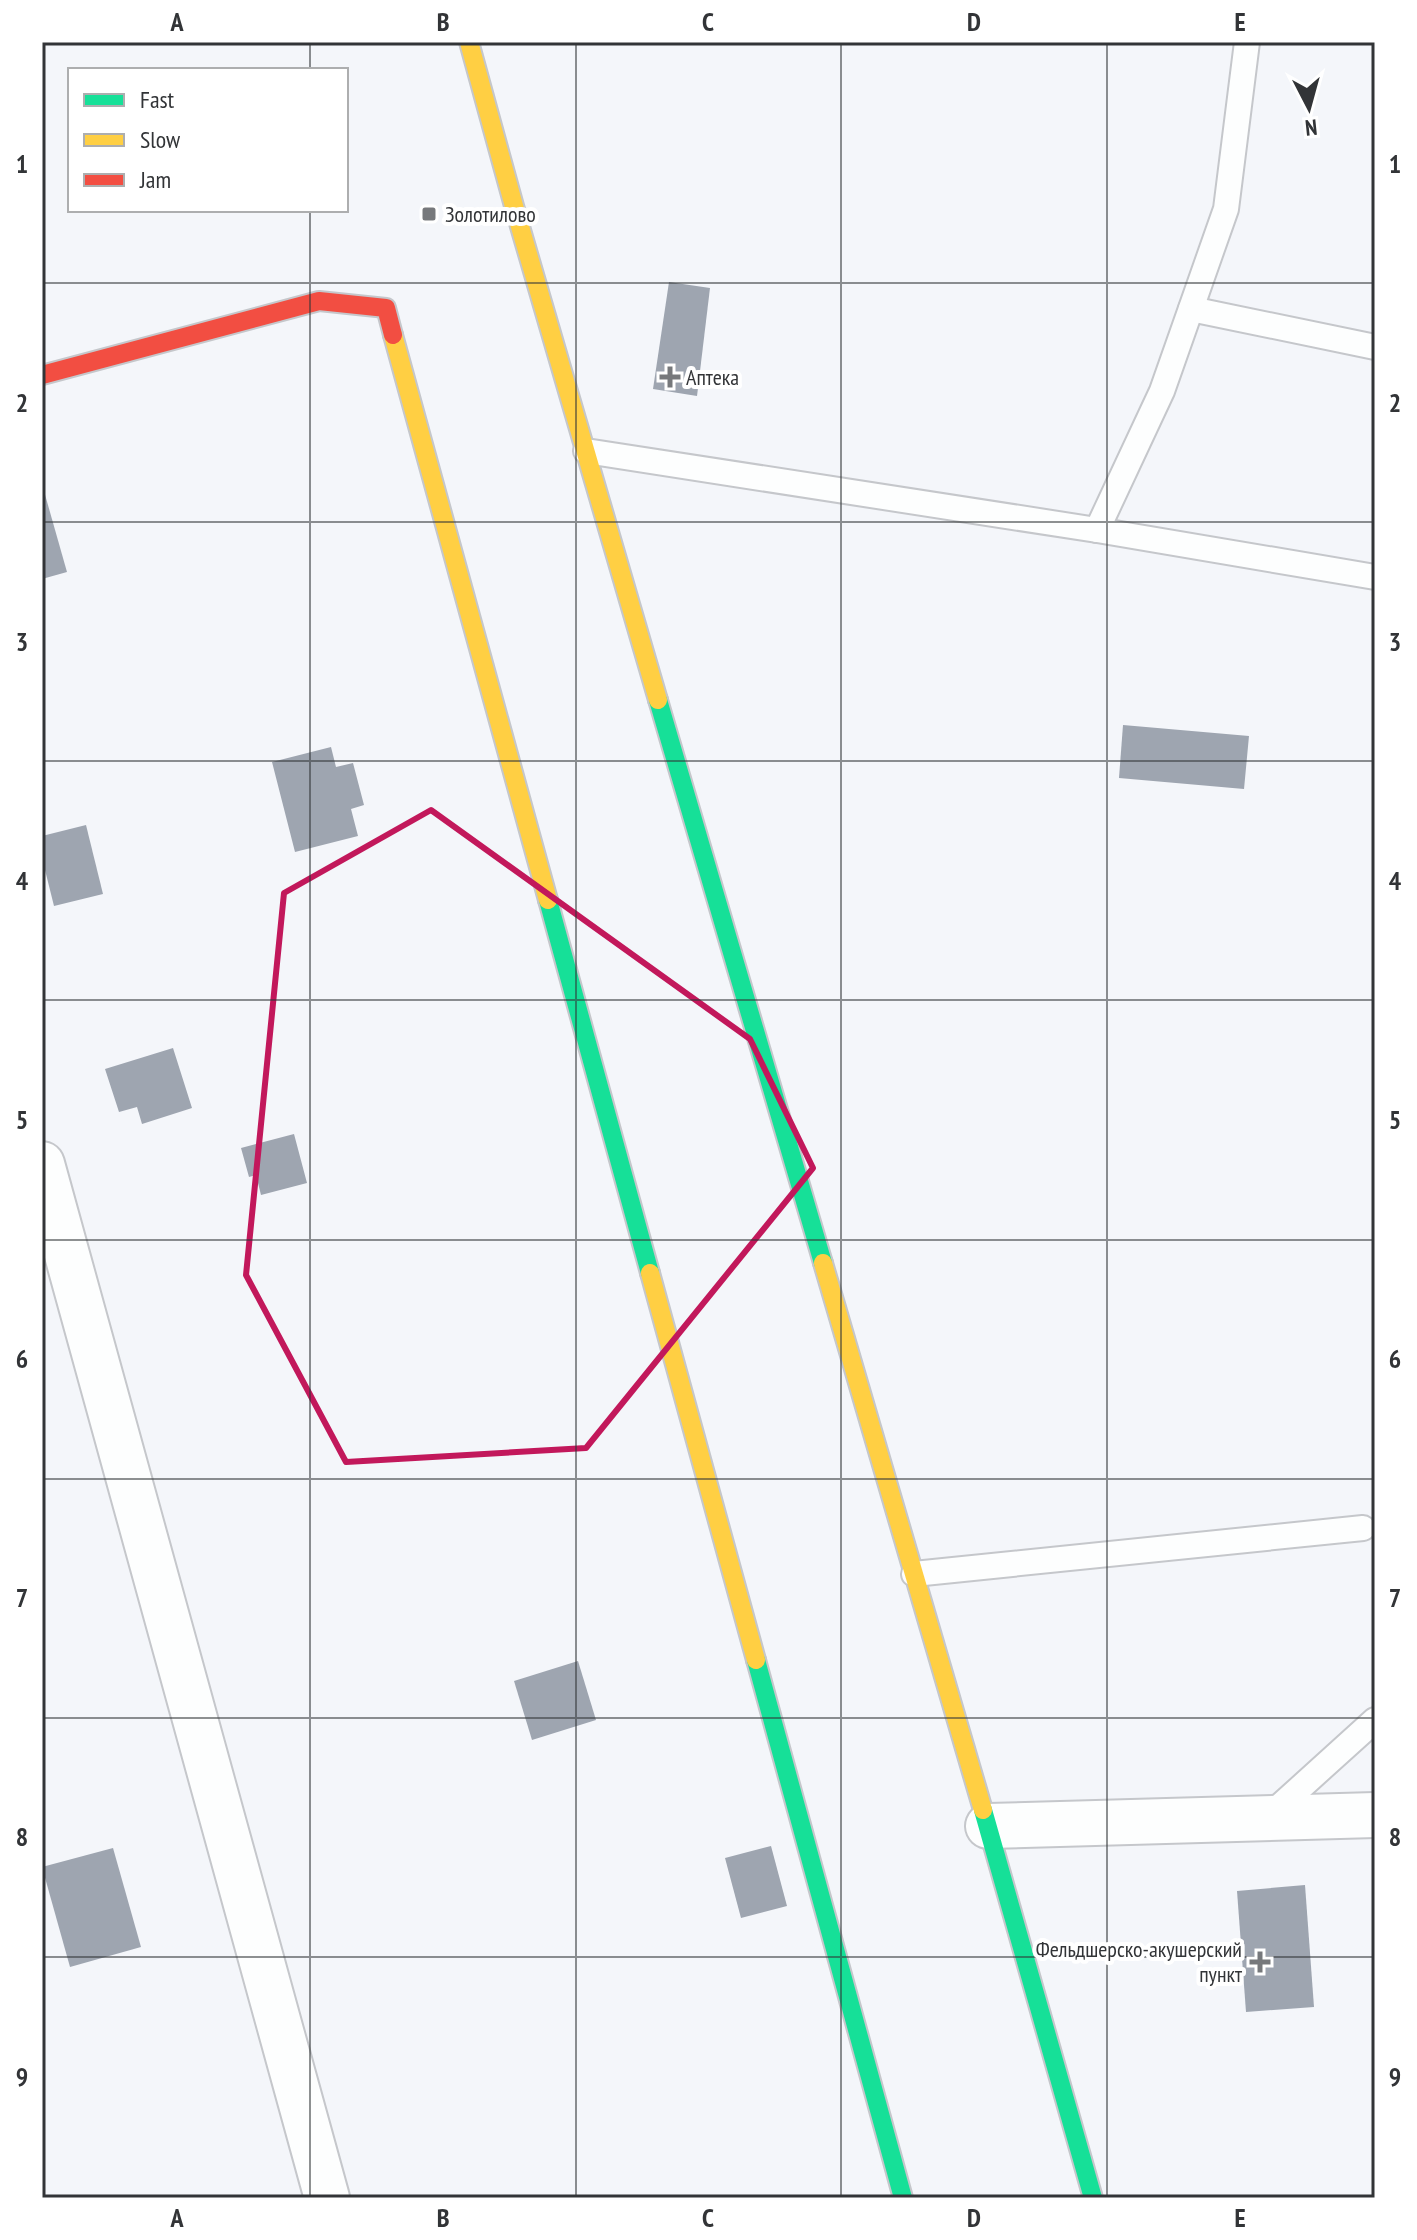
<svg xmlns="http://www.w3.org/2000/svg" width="1417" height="2240" font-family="'PT Sans Narrow',sans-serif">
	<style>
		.building { fill: #9ea5b0 }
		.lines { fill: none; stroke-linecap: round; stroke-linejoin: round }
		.lane-casing { stroke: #c5c7cb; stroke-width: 28 }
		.street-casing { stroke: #c5c7cb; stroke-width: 48 }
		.fast-casing { stroke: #c5c7cb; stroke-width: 22 }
		.slow-casing { stroke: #c5c7cb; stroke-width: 22 }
		.jam-casing { stroke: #c5c7cb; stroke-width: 22 }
		.lane { stroke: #fdfefe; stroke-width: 24 }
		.street { stroke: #fdfefe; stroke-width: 44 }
		.fast { stroke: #16e098; stroke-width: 18 }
		.slow { stroke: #ffcf43; stroke-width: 18 }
		.jam { stroke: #f24e42; stroke-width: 18 }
		.marked { fill: none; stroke: #c2185b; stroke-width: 6; stroke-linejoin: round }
		.grid { fill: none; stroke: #323437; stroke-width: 2; stroke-opacity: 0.55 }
		.poi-dot { fill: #76787b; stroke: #fff; stroke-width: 3 }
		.labels { text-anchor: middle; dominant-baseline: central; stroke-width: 8; stroke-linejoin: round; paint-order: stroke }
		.poi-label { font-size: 22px; fill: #323437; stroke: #fff; text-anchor: start }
		.neatline { fill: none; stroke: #323437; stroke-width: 3 }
		.grid-label { font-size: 26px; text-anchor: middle; font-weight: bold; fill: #323437 }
	</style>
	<rect width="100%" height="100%" fill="#f4f6fa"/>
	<g class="building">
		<polygon points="669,282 710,288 697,396 653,389"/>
		<polygon points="42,484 67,572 42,579"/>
		<polygon points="1123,725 1249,736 1244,789 1119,778"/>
		<polygon points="331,747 336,767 353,763 364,805 351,809 358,836 295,852 272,762"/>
		<polygon points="86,825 103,894 54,906 42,858 42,836"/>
		<polygon points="173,1048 192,1108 142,1124 137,1107 119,1112 105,1069"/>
		<polygon points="294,1134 307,1183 261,1195 256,1175 249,1177 241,1148"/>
		<polygon points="578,1661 596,1720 532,1740 514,1681"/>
		<polygon points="771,1846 787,1906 741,1918 725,1858"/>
		<polygon points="113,1848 141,1947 70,1967 42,1867"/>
		<polygon points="1305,1885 1314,2007 1246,2012 1237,1891"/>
	</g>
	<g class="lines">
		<defs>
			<g id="lane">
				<polyline points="1191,309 1375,347"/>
				<polyline points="586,451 1097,530 1375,577"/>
				<polyline points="1097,530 1162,391 1226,209 1247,42"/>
				<polyline points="914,1574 1363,1528"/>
				<polyline points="1270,1815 1375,1720"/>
			</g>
			<g id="street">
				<polyline points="42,1164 327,2198"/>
				<polyline points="988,1826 1375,1815"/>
			</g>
			<g id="fast">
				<polyline points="658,700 823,1263"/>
				<polyline points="548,900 650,1273"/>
				<polyline points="756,1660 903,2198"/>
				<polyline points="983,1810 1093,2198"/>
			</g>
			<g id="slow">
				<polyline points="469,42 514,206 658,700"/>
				<polyline points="393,335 548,900"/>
				<polyline points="823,1263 983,1810"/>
				<polyline points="650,1273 756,1660"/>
			</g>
			<polyline id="jam" points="42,375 319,301 386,308 393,335"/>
		</defs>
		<use href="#lane" class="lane-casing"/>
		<use href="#street" class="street-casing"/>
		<use href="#fast" class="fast-casing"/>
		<use href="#slow" class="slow-casing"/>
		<use href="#jam" class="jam-casing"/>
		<use href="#lane" class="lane"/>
		<use href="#street" class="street"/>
		<use href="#fast" class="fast"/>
		<use href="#slow" class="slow"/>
		<use href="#jam" class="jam"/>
	</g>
	<path class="marked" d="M 431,810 L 750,1039 L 813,1168 L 586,1448 L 346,1462 L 246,1275 L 284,893 Z"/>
	<path class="grid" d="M 310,42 L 310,70M 576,42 L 576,2198M 841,42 L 841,2198M 1107,42 L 1107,2198M 310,210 L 310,2198M 42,283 L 1375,283M 42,522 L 1375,522M 42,761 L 1375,761M 42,1000 L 1375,1000M 42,1240 L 1375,1240M 42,1479 L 1375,1479M 42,1718 L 1375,1718M 42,1957 L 1375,1957"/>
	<g class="poi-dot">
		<rect x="421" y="206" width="16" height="16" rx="4"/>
		<path d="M666 365h8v8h8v8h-8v8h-8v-8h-8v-8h8z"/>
		<path d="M1256 1950h8v8h8v8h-8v8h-8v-8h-8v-8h8z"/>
	</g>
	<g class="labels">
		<g class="poi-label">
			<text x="445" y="214">Золотилово</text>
			<text x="686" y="377">Аптека</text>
			<text x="1242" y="1949" text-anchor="end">Фельдшерско-акушерский<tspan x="1242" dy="25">пункт</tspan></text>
		</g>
	</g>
	<rect width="1417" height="2240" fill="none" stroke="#ffffff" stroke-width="88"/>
	<rect x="68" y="68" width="280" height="144" fill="#ffffff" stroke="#adaeaf" stroke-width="2"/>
	<rect x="84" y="94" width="40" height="12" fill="#16e098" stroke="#adaeaf" stroke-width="2"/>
	<text x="140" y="108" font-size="24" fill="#323437">Fast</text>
	<rect x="84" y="134" width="40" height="12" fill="#ffcf43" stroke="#adaeaf" stroke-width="2"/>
	<text x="140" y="148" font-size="24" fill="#323437">Slow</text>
	<rect x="84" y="174" width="40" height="12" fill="#f24e42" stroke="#adaeaf" stroke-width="2"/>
	<text x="140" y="188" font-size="24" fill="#323437">Jam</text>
	<g transform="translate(1309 108) rotate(174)" stroke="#ffffff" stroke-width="6" paint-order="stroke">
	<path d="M0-6L14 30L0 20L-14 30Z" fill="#323437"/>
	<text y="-12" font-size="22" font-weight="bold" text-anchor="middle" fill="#323437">N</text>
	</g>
	<rect x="44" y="44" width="1329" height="2152" class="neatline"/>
	<g class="grid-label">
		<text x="177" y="31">A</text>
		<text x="443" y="31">B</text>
		<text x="708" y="31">C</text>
		<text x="974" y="31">D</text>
		<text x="1240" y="31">E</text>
		<text x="22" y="173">1</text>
		<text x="1395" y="173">1</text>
		<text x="22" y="412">2</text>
		<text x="1395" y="412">2</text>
		<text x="22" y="651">3</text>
		<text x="1395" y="651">3</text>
		<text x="22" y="890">4</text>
		<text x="1395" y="890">4</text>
		<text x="22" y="1129">5</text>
		<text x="1395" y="1129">5</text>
		<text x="22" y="1368">6</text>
		<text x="1395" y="1368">6</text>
		<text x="22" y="1607">7</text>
		<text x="1395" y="1607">7</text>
		<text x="22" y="1846">8</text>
		<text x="1395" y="1846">8</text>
		<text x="22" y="2086">9</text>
		<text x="1395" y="2086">9</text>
		<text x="177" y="2227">A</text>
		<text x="443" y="2227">B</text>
		<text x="708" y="2227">C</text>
		<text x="974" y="2227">D</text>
		<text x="1240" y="2227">E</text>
	</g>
</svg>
